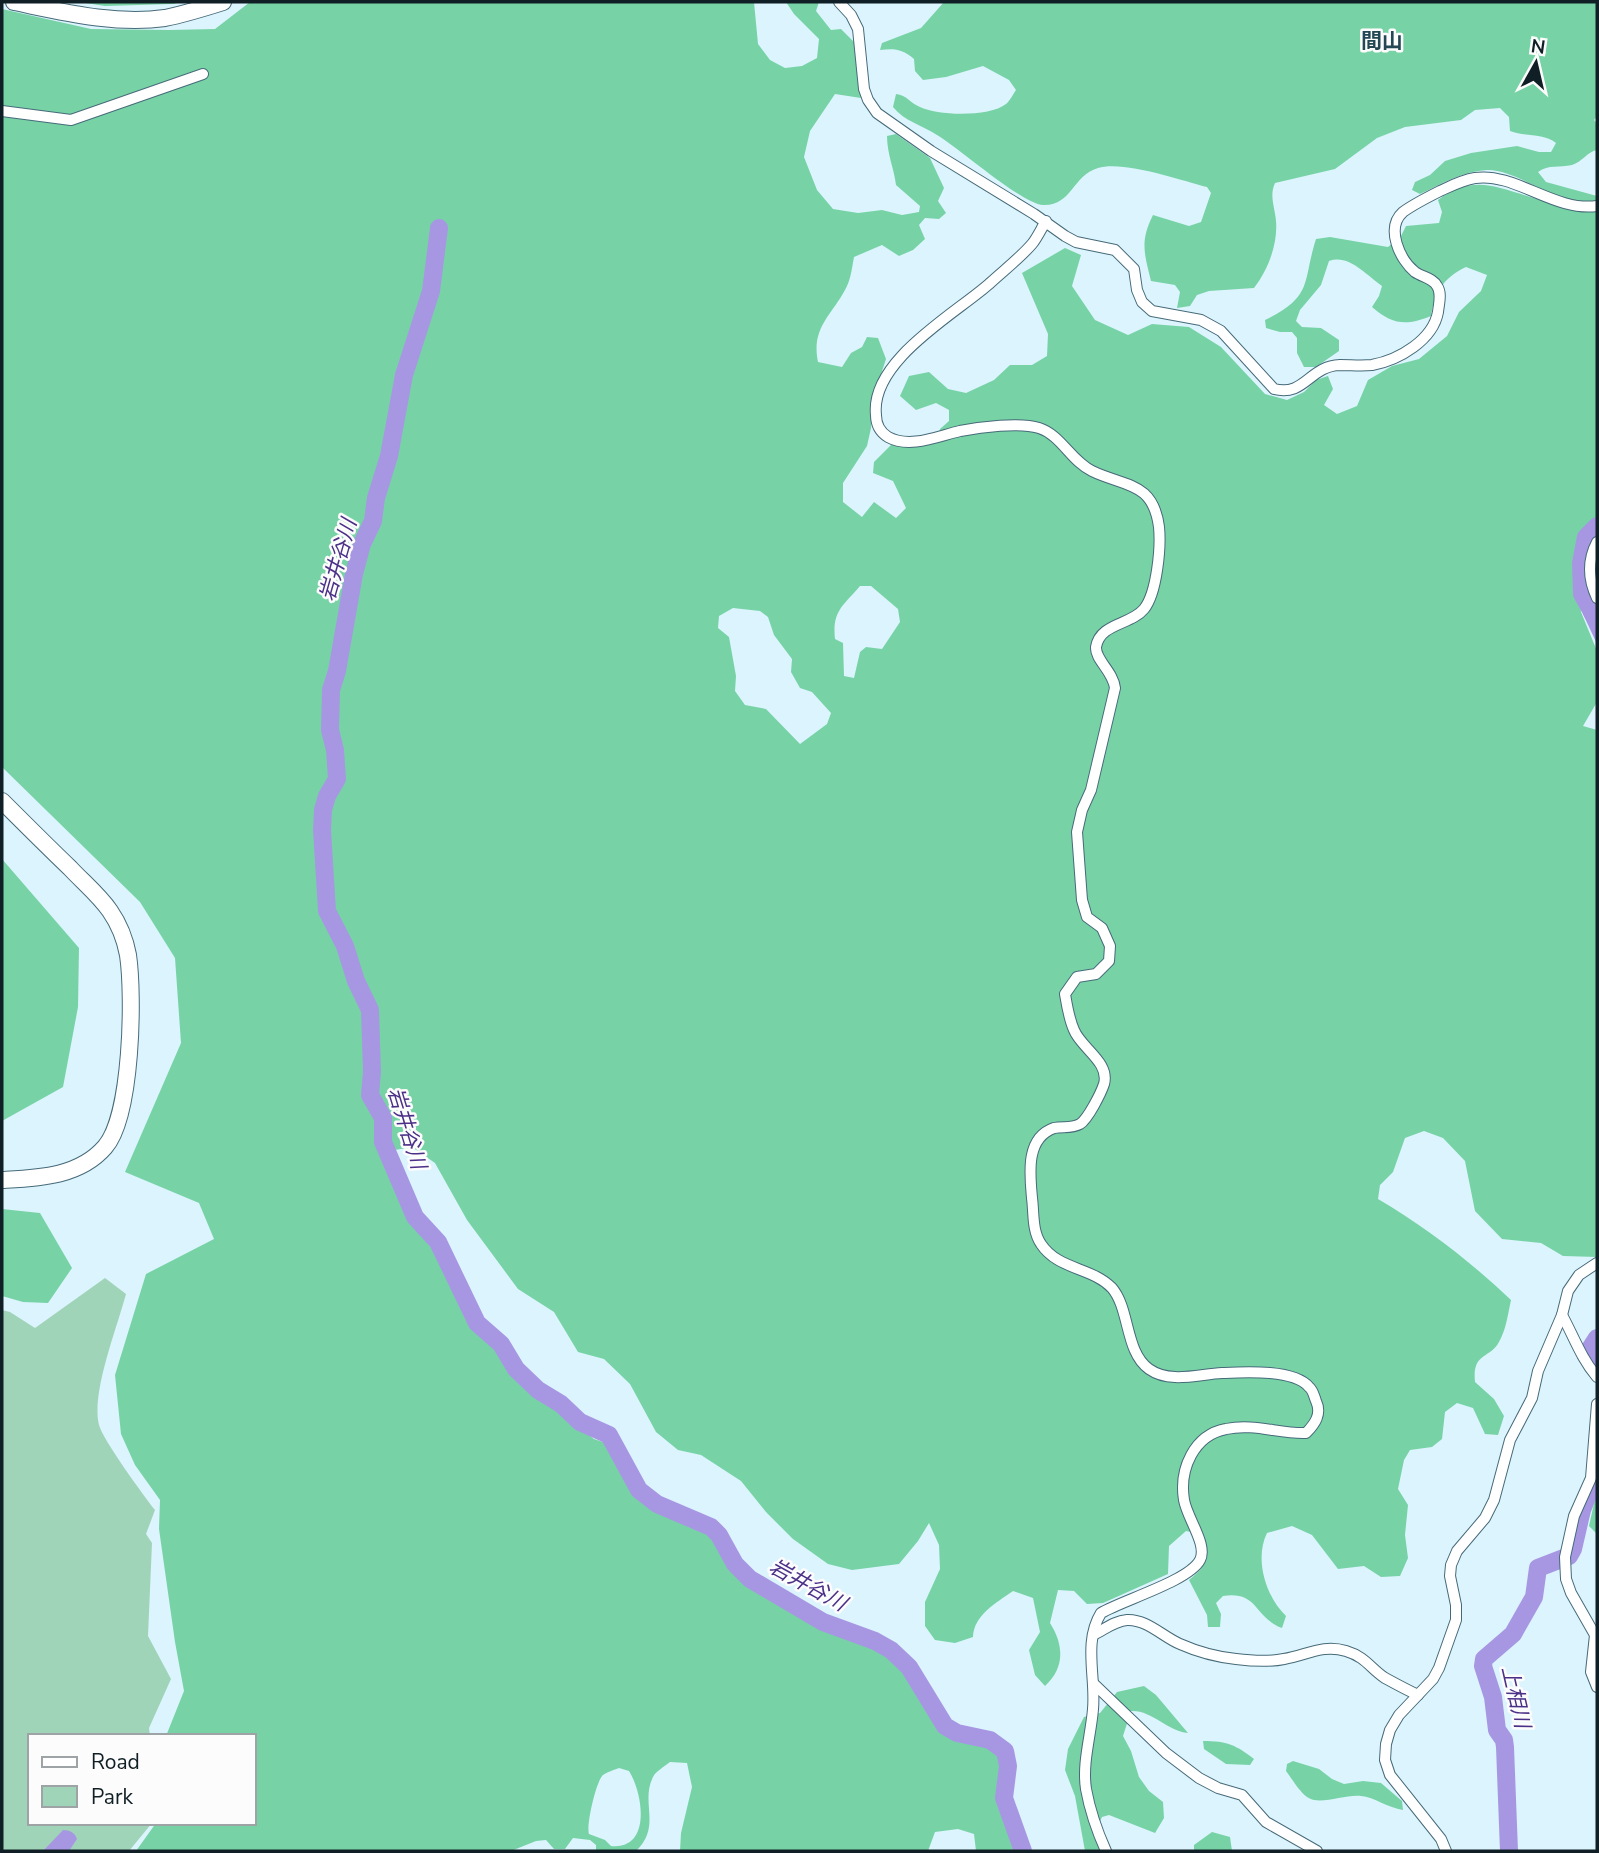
<svg xmlns="http://www.w3.org/2000/svg" width="1599" height="1853" font-family="'Nunito Sans','Noto Sans JP',sans-serif">
	<style>
		.green { fill: #a0d4b8 }
		.forest { fill: #77d3a6; fill-rule: evenodd }
		.water { fill: #a797e3 }
		.lines { fill: none; stroke-linecap: round; stroke-linejoin: round }
		.river { stroke: #a797e3; stroke-width: 18 }
		.street-casing { stroke: #466a79; stroke-width: 12 }
		.secondary-casing { stroke: #466a79; stroke-width: 18 }
		.street { stroke: #fff; stroke-width: 10 }
		.secondary { stroke: #fff; stroke-width: 16 }
		.labels { text-anchor: middle; dominant-baseline: central; stroke-width: 5; stroke-linejoin: round; paint-order: stroke }
		.neighbourhood-label { font-size: 21px; font-weight: bold; fill: #234755; stroke: #fcfcfc }
		.water-label { font-size: 21px; font-style: italic; fill: #4b3088; stroke: #fcfcfc }
	</style>
	<rect width="100%" height="100%" fill="#dcf4fe"/>
	<path class="green" d="M 105,1278 L 126,1294 C 117,1328 91,1393 99,1425 C 103,1440 144,1496 155,1510 L 146,1534 L 152,1543 L 148,1636 L 171,1679 L 149,1728 L 150,1736 L 30,1736 L 30,1823 L 152,1823 L 129,1851 L 2,1851 L 2,1310 L 10,1312 L 35,1328 Z"/>
	<g class="forest">
		<polygon points="79,2 181,2 173,4 105,6"/>
		<path d="M 250,2 L 754,2 L 758,44 L 770,60 L 785,68 L 802,66 L 817,58 L 819,39 L 794,14 L 786,2 L 819,2 L 816,11 L 831,30 L 841,29 L 855,43 L 861,98 L 835,94 L 810,131 L 804,157 L 817,190 L 833,209 L 858,213 L 882,210 L 902,215 L 919,212 L 920,206 L 896,185 C 894,168 887,154 887,136 L 896,134 L 930,158 L 944,188 L 938,201 L 946,213 L 939,219 L 925,218 L 919,225 L 925,239 L 913,250 L 899,256 L 882,245 L 854,257 C 852,267 851,280 845,290 C 831,316 811,328 818,362 L 842,367 L 851,353 L 862,347 L 867,337 L 878,338 L 886,359 L 872,402 L 871,428 L 867,446 L 843,483 L 843,502 L 862,517 L 874,502 L 896,518 L 906,508 L 893,481 L 873,473 L 874,462 L 892,444 L 918,446 L 937,443 L 940,429 L 949,421 L 949,410 L 936,403 L 916,410 L 900,396 L 909,376 L 929,372 L 948,389 L 966,393 L 994,380 L 1010,365 L 1032,365 L 1047,356 L 1048,334 L 1022,273 L 1065,248 L 1081,255 L 1072,286 L 1095,320 L 1128,335 L 1152,324 L 1189,327 L 1221,347 L 1265,394 L 1287,400 L 1304,392 L 1316,380 L 1328,376 L 1333,389 L 1324,405 L 1337,414 L 1357,406 L 1368,380 L 1392,366 L 1419,359 L 1447,336 L 1459,312 L 1481,291 L 1487,275 L 1466,267 C 1443,278 1435,292 1431,316 C 1406,326 1393,325 1372,307 L 1379,296 L 1382,286 C 1366,275 1349,254 1329,261 L 1321,285 L 1300,310 L 1296,321 L 1302,327 L 1321,328 L 1339,340 L 1339,351 L 1316,367 L 1304,367 L 1297,353 L 1297,338 L 1292,332 L 1280,332 L 1266,328 L 1265,320 C 1314,296 1302,283 1316,239 L 1330,237 L 1388,247 L 1401,236 L 1406,226 L 1439,223 L 1442,212 L 1438,200 C 1474,173 1498,188 1537,199 C 1557,205 1577,207 1597,210 L 1597,590 L 1580,596 L 1581,612 L 1597,651 L 1597,702 L 1583,726 L 1597,730 L 1597,1257 L 1563,1256 L 1541,1243 L 1502,1239 L 1475,1211 L 1465,1161 L 1443,1138 L 1424,1131 L 1405,1138 L 1393,1172 L 1380,1185 L 1378,1199 C 1426,1227 1471,1262 1511,1300 C 1508,1314 1506,1330 1499,1342 C 1490,1359 1472,1352 1475,1382 L 1494,1399 L 1504,1416 L 1498,1435 L 1485,1434 L 1473,1408 L 1457,1403 L 1445,1412 L 1442,1439 L 1432,1447 L 1410,1450 L 1404,1460 L 1398,1489 L 1408,1505 L 1405,1535 L 1408,1558 L 1400,1576 L 1381,1577 L 1364,1566 L 1338,1569 L 1312,1535 L 1292,1526 L 1267,1533 C 1254,1559 1266,1597 1286,1616 L 1282,1628 C 1253,1617 1259,1591 1223,1596 L 1216,1603 L 1221,1614 L 1220,1627 L 1208,1627 L 1207,1615 L 1189,1580 C 1209,1564 1209,1557 1200,1534 L 1186,1531 L 1169,1546 L 1168,1574 L 1103,1603 L 1087,1604 L 1074,1591 L 1058,1590 L 1050,1623 C 1064,1645 1065,1668 1045,1686 L 1035,1675 L 1029,1650 L 1040,1632 L 1033,1598 L 1013,1591 C 996,1603 974,1615 973,1637 L 955,1643 L 935,1640 L 925,1626 L 925,1602 L 940,1569 L 939,1545 L 929,1523 L 918,1541 L 899,1564 L 852,1570 L 828,1564 L 793,1539 L 766,1512 L 741,1481 L 701,1455 L 678,1450 L 656,1432 L 630,1384 L 604,1359 L 578,1352 L 554,1312 L 518,1289 L 467,1220 L 435,1163 L 412,1147 L 395,1150 L 391,1165 L 411,1220 L 433,1244 L 450,1270 L 470,1319 L 500,1353 L 517,1379 L 594,1439 L 606,1443 L 637,1494 L 660,1511 L 701,1527 L 716,1538 L 734,1571 L 770,1599 L 809,1622 L 884,1652 L 902,1667 L 924,1708 L 951,1738 L 981,1742 L 1001,1754 L 1004,1770 L 1000,1800 L 1017,1851 L 976,1851 L 974,1834 L 958,1829 L 935,1832 L 928,1851 L 680,1851 L 681,1833 L 692,1787 L 687,1763 L 670,1762 C 664,1767 656,1771 653,1777 C 640,1803 662,1826 636,1851 L 596,1851 L 596,1845 L 590,1840 L 573,1838 L 565,1849 L 554,1849 L 546,1840 L 536,1841 L 511,1851 L 136,1851 L 156,1823 L 254,1823 L 254,1736 L 166,1736 L 184,1691 L 175,1642 L 159,1529 L 160,1500 L 135,1465 L 121,1434 L 115,1375 L 146,1274 L 214,1239 L 199,1203 L 125,1172 L 181,1043 L 175,958 L 140,902 L 2,767 L 2,9 L 91,29 L 169,30 L 215,29 ZM 860,586 L 871,586 L 898,609 L 900,622 L 882,649 L 866,647 L 860,652 L 854,678 L 844,676 L 843,643 L 835,639 C 832,611 843,606 860,586 ZM 733,608 L 760,611 L 768,617 L 774,635 L 792,659 L 791,672 L 800,688 L 812,692 L 831,713 L 827,724 L 800,744 L 766,709 L 745,705 L 735,691 L 736,676 L 729,637 L 718,628 L 719,616 ZM 619,1768 L 629,1771 C 643,1793 652,1850 611,1846 L 605,1840 L 589,1834 C 586,1826 596,1781 603,1775 C 607,1772 614,1770 619,1768 Z"/>
		<path d="M 944,2 L 1597,2 L 1597,116 L 1594,120 L 1597,124 L 1597,150 C 1587,152 1582,162 1572,165 C 1559,168 1549,164 1538,172 L 1546,182 L 1597,196 L 1597,203 C 1560,210 1520,169 1487,170 C 1463,171 1441,184 1420,194 L 1412,190 L 1415,182 L 1430,175 L 1445,161 L 1471,153 L 1517,146 L 1539,152 L 1551,152 L 1556,143 C 1543,133 1525,137 1510,131 L 1509,117 L 1500,108 L 1475,110 L 1461,120 L 1405,127 L 1377,138 L 1335,169 L 1275,183 C 1269,196 1275,207 1276,221 C 1278,244 1268,270 1254,288 L 1209,291 L 1197,295 L 1190,306 L 1177,308 L 1180,292 L 1175,285 L 1151,281 C 1144,253 1140,241 1153,215 L 1189,226 L 1201,222 L 1211,193 L 1207,187 C 1180,180 1123,160 1098,168 C 1072,176 1072,206 1043,205 C 1022,204 959,148 937,135 C 922,125 904,121 893,107 L 896,94 C 907,95 910,103 920,107 C 938,116 990,117 1006,104 C 1010,101 1013,94 1016,90 L 1009,80 L 983,66 L 946,77 L 923,80 L 915,71 L 914,59 C 903,49 894,48 880,50 L 882,43 L 921,28 Z"/>
		<polygon points="2,859 79,948 78,1007 63,1087 2,1121"/>
		<polygon points="2,1209 40,1213 72,1268 48,1303 23,1302 2,1296"/>
		<polygon points="1597,1490 1597,1534 1589,1526"/>
		<path d="M 1144,1686 L 1156,1695 L 1188,1733 C 1167,1731 1152,1710 1131,1711 L 1123,1736 L 1131,1751 L 1139,1777 L 1149,1791 L 1163,1802 L 1164,1818 L 1155,1833 L 1109,1815 L 1102,1817 L 1095,1833 L 1102,1851 L 1085,1851 L 1075,1796 L 1065,1770 L 1068,1749 L 1084,1717 L 1100,1713 L 1117,1692 Z"/>
		<path d="M 1203,1741 C 1227,1741 1236,1745 1254,1759 L 1250,1765 L 1226,1764 L 1204,1749 Z"/>
		<path d="M 1293,1761 L 1319,1769 L 1332,1779 L 1344,1784 L 1363,1781 L 1381,1783 L 1402,1801 L 1403,1810 C 1388,1808 1374,1797 1361,1796 C 1345,1794 1319,1806 1307,1797 C 1299,1791 1292,1779 1286,1771 L 1287,1764 Z"/>
		<polygon points="1212,1832 1230,1837 1232,1851 1194,1851 1194,1845"/>
	</g>
	<g class="water">
		<polygon points="1591,602 1597,612 1597,644 1583,614 1583,603"/>
		<path d="M 63,1830 C 70,1830 75,1833 77,1839 L 69,1851 L 43,1851 Z"/>
	</g>
	<g class="lines">
		<g class="river">
			<polyline points="439,228 431,291 404,375 389,456 376,498 373,521 362,544 354,574 337,671 331,690 330,730 335,750 337,779 327,796 323,810 322,830 327,911 345,946 356,981 370,1010 372,1072 370,1095 383,1118 383,1142 415,1217 438,1242 477,1323 501,1344 516,1369 538,1390 561,1404 580,1422 609,1435 639,1490 657,1504 711,1527 719,1535 735,1564 750,1579 823,1622 875,1641 891,1650 909,1667 945,1726 957,1733 990,1740 1005,1751 1008,1766 1004,1798 1023,1851"/>
			<polyline points="1597,526 1586,537 1581,563 1582,594 1597,621"/>
			<polyline points="1597,1338 1586,1355 1597,1370"/>
			<polyline points="1509,1851 1505,1747 1504,1740 1497,1730 1493,1697 1483,1666 1484,1659 1513,1634 1534,1597 1538,1568 1569,1556 1573,1549 1582,1510 1597,1472"/>
		</g>
		<defs>
			<g id="street">
				<path d="M 839,2 L 851,15 L 858,29 L 864,89 L 868,100 L 877,113 L 931,151 L 1034,214 L 1065,236 L 1076,242 L 1115,250 L 1134,269 L 1137,290 L 1142,302 L 1152,311 L 1201,320 L 1221,331 L 1274,389 C 1305,397 1309,366 1340,365 C 1351,365 1361,366 1372,365 C 1399,360 1433,340 1438,312 C 1439,303 1442,293 1437,286 C 1433,278 1422,277 1415,272 C 1400,260 1385,228 1403,212 C 1414,204 1428,197 1440,191 C 1451,186 1462,180 1475,178 C 1515,172 1554,212 1597,206"/>
				<polyline points="2,111 71,120 203,74"/>
				<path d="M 1046,221 C 1041,229 1037,238 1032,244 C 1020,258 1003,271 989,284 C 955,314 870,361 876,415 C 876,424 880,432 888,437 C 910,449 938,436 960,431 C 981,427 1019,422 1039,428 C 1061,435 1071,461 1092,471 C 1125,487 1153,481 1159,527 C 1161,547 1157,593 1144,609 C 1131,625 1100,623 1096,647 C 1095,660 1113,671 1115,688 L 1091,790 L 1082,810 L 1077,832 L 1082,900 L 1087,917 L 1102,928 L 1110,946 L 1109,961 L 1096,974 L 1077,977 L 1065,994 C 1067,1006 1069,1019 1074,1030 C 1081,1048 1110,1062 1104,1084 C 1101,1093 1088,1119 1080,1124 C 1071,1129 1063,1126 1054,1128 C 1025,1138 1030,1175 1032,1198 C 1034,1213 1032,1231 1041,1244 C 1058,1270 1092,1267 1112,1288 C 1130,1309 1125,1352 1149,1369 C 1170,1384 1199,1374 1222,1373 C 1244,1372 1294,1369 1309,1387 C 1313,1390 1314,1396 1316,1401 C 1322,1414 1315,1424 1306,1433 C 1279,1434 1254,1423 1226,1429 C 1194,1435 1179,1469 1184,1500 C 1187,1518 1208,1545 1200,1560 C 1189,1581 1123,1600 1101,1613 C 1083,1642 1096,1677 1093,1709 C 1091,1735 1082,1763 1086,1789 C 1090,1811 1097,1831 1106,1851"/>
				<path d="M 1597,542 C 1587,561 1588,579 1597,598"/>
				<path d="M 1562,1315 C 1574,1337 1581,1358 1597,1377"/>
				<polyline points="1597,1404 1591,1478 1574,1516 1565,1557 1566,1579 1571,1593 1595,1635 1591,1672 1597,1687"/>
				<path d="M 1093,1635 C 1104,1630 1114,1621 1127,1620 C 1147,1619 1163,1637 1180,1644 C 1198,1652 1217,1657 1236,1659 C 1252,1661 1269,1662 1284,1659 C 1307,1655 1323,1644 1346,1651 C 1366,1657 1370,1668 1385,1678 C 1396,1684 1407,1690 1418,1695"/>
				<polyline points="1094,1684 1166,1753 1199,1778 1218,1788 1242,1795 1266,1822 1317,1851"/>
				<polyline points="1446,1851 1441,1839 1390,1775 1385,1760 1386,1744 1390,1730 1399,1715 1433,1679 1439,1668 1456,1620 1456,1605 1450,1576 1451,1565 1457,1551 1485,1518 1494,1500 1510,1440 1532,1398 1538,1371 1562,1315 1568,1291 1579,1275 1597,1263"/>
			</g>
			<g id="secondary">
				<path d="M 14,2 C 63,12 115,25 165,18 C 185,14 204,8 223,2"/>
				<path d="M 2,801 C 24,823 47,846 70,868 C 83,882 99,895 110,911 C 119,924 125,939 128,955 C 134,996 132,1116 105,1147 C 79,1177 38,1178 2,1180"/>
			</g>
		</defs>
		<use href="#street" class="street-casing"/>
		<use href="#secondary" class="secondary-casing"/>
		<use href="#street" class="street"/>
		<use href="#secondary" class="secondary"/>
	</g>
	<g class="labels">
		<g class="neighbourhood-label">
			<text x="1382" y="41">間山</text>
		</g>
		<g class="water-label">
			<text transform="translate(338 560) rotate(-74)">岩井谷川</text>
			<text transform="translate(407 1128) rotate(73)">岩井谷川</text>
			<text transform="translate(808 1585) rotate(29)">岩井谷川</text>
			<text transform="translate(1516 1697) rotate(77)">上相川</text>
		</g>
	</g>
	<rect width="1599" height="1853" fill="none" stroke="#101f25" stroke-width="7"/>
	<rect x="28" y="1734" width="228" height="91" fill="#fcfcfc" stroke="#9ea4a6" stroke-width="2"/>
	<rect x="42" y="1757" width="35" height="10" fill="#ffffff" stroke="#9ea4a6" stroke-width="2"/>
	<text x="91" y="1769" font-size="21" fill="#101f25">Road</text>
	<rect x="42" y="1786" width="35" height="21" fill="#a0d4b8" stroke="#9ea4a6" stroke-width="2"/>
	<text x="91" y="1804" font-size="21" fill="#101f25">Park</text>
	<g transform="translate(1536 63) rotate(8)" stroke="#fcfcfc" stroke-width="5" paint-order="stroke">
	<path d="M0-5L12 26L0 18L-12 26Z" fill="#101f25"/>
	<text y="-10" font-size="19" font-weight="bold" text-anchor="middle" fill="#101f25">N</text>
	</g>
</svg>
